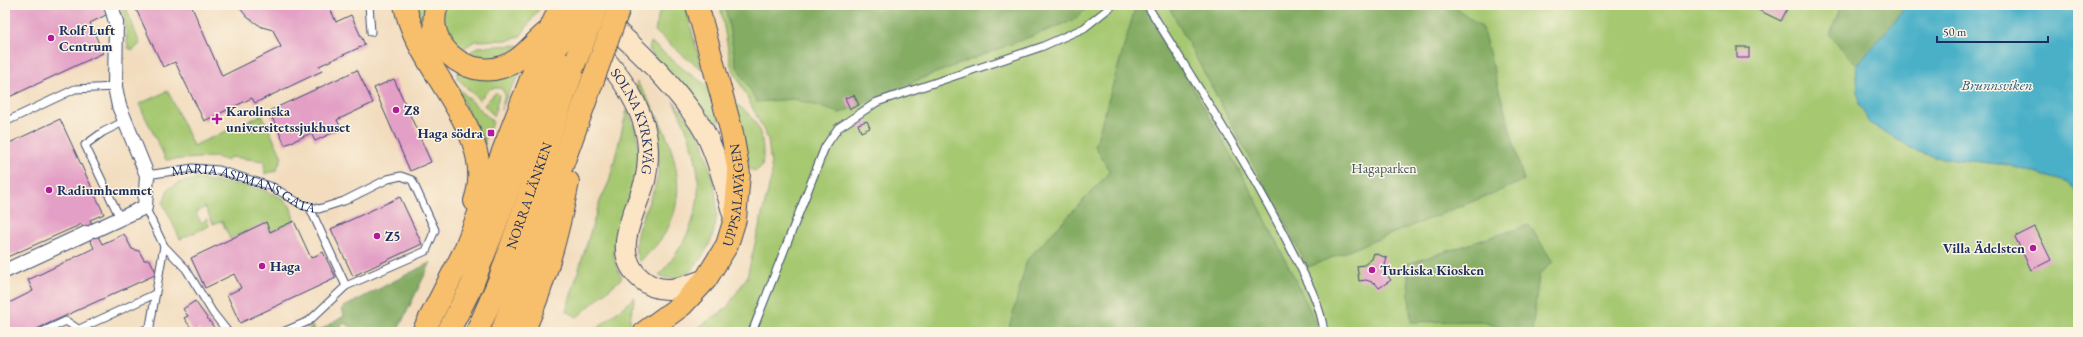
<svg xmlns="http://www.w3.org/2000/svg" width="2083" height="337" font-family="'EB Garamond',serif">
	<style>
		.green { fill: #a6c871; stroke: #607c68 }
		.forest { fill: #84ac63; stroke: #506e60 }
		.water { fill: #49b0c8; stroke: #327093 }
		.building { fill: #e39fc5 }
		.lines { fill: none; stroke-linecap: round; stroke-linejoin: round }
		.lane-casing { stroke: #3b496c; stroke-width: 9 }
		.street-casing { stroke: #3b496c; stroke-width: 16 }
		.secondary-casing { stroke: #3b496c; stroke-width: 22 }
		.primary-casing { stroke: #3b496c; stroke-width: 24 }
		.highway-casing { stroke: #3b496c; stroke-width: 24 }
		.lane { stroke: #fff; stroke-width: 7 }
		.street { stroke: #fff; stroke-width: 14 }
		.secondary { stroke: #fce5c4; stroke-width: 20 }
		.primary { stroke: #f7bf6c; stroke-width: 22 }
		.highway { stroke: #f7bf6c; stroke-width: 22 }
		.primary-bridge-casing { stroke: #3b496c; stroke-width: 24; stroke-linecap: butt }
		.highway-bridge-casing { stroke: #3b496c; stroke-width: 24; stroke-linecap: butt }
		.primary-bridge { stroke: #f7bf6c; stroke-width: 22 }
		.highway-bridge { stroke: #f7bf6c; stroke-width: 22 }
		.poi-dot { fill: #b5179e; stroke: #fcf5e5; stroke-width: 1.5 }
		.labels { text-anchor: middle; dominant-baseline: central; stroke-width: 3; stroke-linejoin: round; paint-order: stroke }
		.poi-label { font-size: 14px; font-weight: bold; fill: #1b2f5e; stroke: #fcf5e5; text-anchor: start }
		.street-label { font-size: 14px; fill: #1b2f5e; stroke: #fcf5e5 }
		.park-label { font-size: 14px; fill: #3e5563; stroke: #fcf5e5 }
		.water-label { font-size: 15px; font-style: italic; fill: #2b5c83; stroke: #fcf5e5 }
	</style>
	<rect width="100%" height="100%" fill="#fcf5e5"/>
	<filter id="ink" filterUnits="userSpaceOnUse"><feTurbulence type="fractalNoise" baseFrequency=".025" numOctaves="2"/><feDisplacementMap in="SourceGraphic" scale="8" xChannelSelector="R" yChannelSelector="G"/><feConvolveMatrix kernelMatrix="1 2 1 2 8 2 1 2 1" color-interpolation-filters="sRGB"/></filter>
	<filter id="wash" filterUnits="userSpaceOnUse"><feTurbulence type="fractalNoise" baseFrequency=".012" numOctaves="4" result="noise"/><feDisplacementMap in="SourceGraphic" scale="16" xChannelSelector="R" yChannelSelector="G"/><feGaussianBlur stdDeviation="0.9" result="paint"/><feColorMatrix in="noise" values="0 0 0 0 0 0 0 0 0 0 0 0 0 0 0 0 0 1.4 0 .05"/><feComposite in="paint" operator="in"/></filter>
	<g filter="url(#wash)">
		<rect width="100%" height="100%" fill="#f2dcbd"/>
		<g class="green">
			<polygon points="120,5 125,5 140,44 133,50 128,48 124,15"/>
			<polygon points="414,5 429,5 448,65 445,72 441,67"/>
			<polygon points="444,5 540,5 541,6 520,37 509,40 475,41 458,52 441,19"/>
			<polygon points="661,5 687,5 690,24 702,69 686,58 655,31"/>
			<polygon points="720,5 1905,5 1856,65 1858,85 1897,139 1916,151 1935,157 2008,165 2069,183 2078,193 2078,332 691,332 726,309 747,277 772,174 768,139 731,65"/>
			<polygon points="651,42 687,72 708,86 716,108 729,171 649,49"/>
			<polygon points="515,45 520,46 490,62 468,54 477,47"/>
			<polygon points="521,68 522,72 510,90 501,110 505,94 501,88 491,88 479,100 457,78 458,72"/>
			<path d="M 637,82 C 666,126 698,189 661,239 C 655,247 647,255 640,262 C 624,238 656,199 658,173 C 662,140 651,114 636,86 Z"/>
			<polygon points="454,84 493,122 485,138 485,145"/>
			<polygon points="168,91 193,146 262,115 282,157 276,171 265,174 264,161 230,157 227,161 216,157 166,160 139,104"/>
			<polygon points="496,92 499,95 494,116 484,105"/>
			<path d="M 673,101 C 682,112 692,123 699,135 C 704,142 705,153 708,161 C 720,199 723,235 694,267 C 685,278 673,282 659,275 C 711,218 707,165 673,101 Z"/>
			<path d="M 737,105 C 759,118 766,141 762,166 L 755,172 L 749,168 Z"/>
			<path d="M 627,110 C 637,127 641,150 638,170 C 633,206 599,241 622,278 L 577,317 L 566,311 L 600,201 L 609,182 Z"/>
			<path d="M 197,179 C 221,183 274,185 290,206 C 292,210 293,217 294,221 L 270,232 L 265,223 L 230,239 L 222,221 L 213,224 L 205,207 L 196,213 L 201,223 L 207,219 L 209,226 L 180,239 L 163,203 L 168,189 L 179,183 Z"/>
			<polygon points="635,297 630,319 631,326 623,332 593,332"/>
		</g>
		<g class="forest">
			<polygon points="725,5 1091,5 1074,20 920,79 840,113 794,99 757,102 736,65"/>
			<polygon points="1136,5 1147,5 1258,204 1318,327 1318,332 1008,332 1027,260 1110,172 1095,146"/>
			<polygon points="1168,5 1452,5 1482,27 1524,181 1308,267"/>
			<polygon points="1841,5 1905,5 1897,19 1856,65 1830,35"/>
			<polygon points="1529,225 1553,262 1539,275 1532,332 1501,332 1502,328 1480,321 1411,322 1407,264"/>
			<polygon points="431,262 397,332 362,332 343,323 339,332 308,332 307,331 312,326 317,332 344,316 342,308"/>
		</g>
		<polygon class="water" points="1905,5 2078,5 2078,193 2069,183 2008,165 1935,157 1916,151 1870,123 1859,105 1856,65 1897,19"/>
		<g id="blocks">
			<g class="building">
				<polygon points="5,5 107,5 104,6 108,14 90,23 103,53 5,99"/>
				<polygon points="134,5 191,5 222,76 281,47 273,30 262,27 247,17 239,7 243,5 335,5 330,8 336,22 351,15 365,45 319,66 322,71 255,103 252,98 204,121 175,62 163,67"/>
				<polygon points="1755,5 1789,5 1781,21 1754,8"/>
				<rect x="1737" y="47" width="12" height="11"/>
				<polygon points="357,70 373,103 337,120 341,129 315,141 311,133 285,145 269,111"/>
				<polygon points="394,79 431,162 410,171 374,88"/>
				<polygon points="854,95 859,105 850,109 845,98"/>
				<polygon points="60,119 104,214 90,220 102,244 124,234 132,249 139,251 144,260 150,260 157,274 30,332 5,332 5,305 33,291 28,280 94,248 82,224 5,258 5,145"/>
				<polygon points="867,121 870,128 861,132 858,124"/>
				<polygon points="400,197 422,244 353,276 331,229"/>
				<polygon points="294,221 311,258 323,252 336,278 240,323 227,295 241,288 234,274 205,288 191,258 266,222 270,232"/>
				<polygon points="2035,227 2051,260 2031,270 2015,237"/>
				<polygon points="1374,253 1387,258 1385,265 1386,274 1391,280 1379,288 1375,283 1366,280 1359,281 1357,266 1364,265 1372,259"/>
				<polygon points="195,301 215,329 211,332 201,332 199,329 194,332 184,318 188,316 183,309"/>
			</g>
		</g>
	</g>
	<g filter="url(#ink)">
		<use href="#blocks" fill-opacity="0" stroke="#3b496c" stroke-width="1"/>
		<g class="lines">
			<defs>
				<g id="lane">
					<polyline points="369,5 371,32"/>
					<path d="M 1147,5 C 1196,84 1247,162 1289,245 C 1303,273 1320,301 1324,332"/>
					<polyline points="5,122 75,89 115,87"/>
					<path id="s1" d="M 147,175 L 193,168 L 219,170 L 273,187 L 302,205 L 319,209 L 344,201 L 388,179 L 401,176 L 412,180 L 435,230 L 426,251 L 346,286 L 309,321 L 283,332"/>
					<polyline points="309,206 346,286"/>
					<polyline points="145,207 164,246 149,332"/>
					<polyline points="120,218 85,145 103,132 125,121"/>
					<polyline points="164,246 186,269 213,313 228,332"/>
					<polyline points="42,332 66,321 78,329"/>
					<polyline points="73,332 155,294"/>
					<polyline points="140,332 150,327"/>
					<polyline points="752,332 825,147 838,128 877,102 1041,47 1084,28 1113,5"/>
				</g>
				<g id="street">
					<polyline points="95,230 145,207 147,175 119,106 115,87 116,22 111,5"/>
					<polyline points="5,271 87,233"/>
				</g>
				<g id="secondary">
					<path d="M 601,17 C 638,49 673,83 700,124 C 716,149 725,189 734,218"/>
					<path id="s2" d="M 593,45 C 619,74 647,109 648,151 C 648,160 647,172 645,181 C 636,212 609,252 641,279 C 662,297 683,287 706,279"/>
				</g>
				<g id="primary">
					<path d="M 405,5 C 417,71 499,132 475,201"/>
					<path d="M 437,5 C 423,45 466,79 502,67 C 521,62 531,45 546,33"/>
					<polyline points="423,332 464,252 550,30"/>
					<path id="s3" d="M 645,332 L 682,305 L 706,279 L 727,245 L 735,219 L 739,174 L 732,133 L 697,5"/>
				</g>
				<g id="highway">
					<polyline points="448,332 472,285 493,231 562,41"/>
					<path id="s4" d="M 477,332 L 499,281 L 577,58"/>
					<polyline points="502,332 594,77"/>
					<path d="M 523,332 C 544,286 558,232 568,182"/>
				</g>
			</defs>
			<use href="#lane" class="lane-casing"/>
			<use href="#street" class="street-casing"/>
			<use href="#secondary" class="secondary-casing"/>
			<use href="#primary" class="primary-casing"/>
			<use href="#highway" class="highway-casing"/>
			<use href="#lane" class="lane"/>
			<use href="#street" class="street"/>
			<use href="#secondary" class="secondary"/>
			<use href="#primary" class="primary"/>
			<use href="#highway" class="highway"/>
			<defs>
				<polyline id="primary-bridge" points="550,30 561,5"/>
				<g id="highway-bridge">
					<polyline points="562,41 577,5"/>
					<polyline points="577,58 597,5"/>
					<polyline points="594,77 620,5"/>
				</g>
			</defs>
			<use href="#primary-bridge" class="primary-bridge-casing"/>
			<use href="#highway-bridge" class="highway-bridge-casing"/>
			<use href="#primary-bridge" class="primary-bridge"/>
			<use href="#highway-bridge" class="highway-bridge"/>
		</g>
	</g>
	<g class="poi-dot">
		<circle cx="51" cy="38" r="4"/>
		<circle cx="396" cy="110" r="4"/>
		<path d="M215 113h4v4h4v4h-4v4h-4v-4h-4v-4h4z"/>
		<rect x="487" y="129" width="8" height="8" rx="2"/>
		<circle cx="49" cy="190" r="4"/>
		<circle cx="377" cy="236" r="4"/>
		<circle cx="2033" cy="248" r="4"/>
		<circle cx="262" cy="266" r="4"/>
		<circle cx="1372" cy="270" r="4"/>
	</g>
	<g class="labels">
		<g class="poi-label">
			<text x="59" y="30">Rolf Luft<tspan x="59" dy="16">Centrum</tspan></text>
			<text x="404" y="110">Z8</text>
			<text x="226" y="111">Karolinska<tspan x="226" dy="16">universitetssjukhuset</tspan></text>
			<text x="483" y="133" text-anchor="end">Haga södra</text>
			<text x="57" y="190">Radiumhemmet</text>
			<text x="385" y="236">Z5</text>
			<text x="2025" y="248" text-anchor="end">Villa Ädelsten</text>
			<text x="270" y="266">Haga</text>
			<text x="1380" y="270">Turkiska Kiosken</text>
		</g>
		<g class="street-label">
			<text stroke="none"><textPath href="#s2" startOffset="89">SOLNA KYRKVÄG</textPath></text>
			<text stroke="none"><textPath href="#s1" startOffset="101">MARIA ASPMANS GATA</textPath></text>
			<text stroke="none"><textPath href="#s3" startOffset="172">UPPSALAVÄGEN</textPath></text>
			<text stroke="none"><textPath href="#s4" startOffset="146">NORRA LÄNKEN</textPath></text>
		</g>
		<g class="park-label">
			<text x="1384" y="168">Hagaparken</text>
		</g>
		<g class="water-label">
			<text x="1997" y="84">Brunnsviken</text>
		</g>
	</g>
	<rect width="2083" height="337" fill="none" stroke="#fcf5e5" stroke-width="20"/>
	<path d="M1937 36v6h111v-6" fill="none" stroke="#1b2f5e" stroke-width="2"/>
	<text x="1943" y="36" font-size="12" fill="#1b2f5e" stroke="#fcf5e5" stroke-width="3" paint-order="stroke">50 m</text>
</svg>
